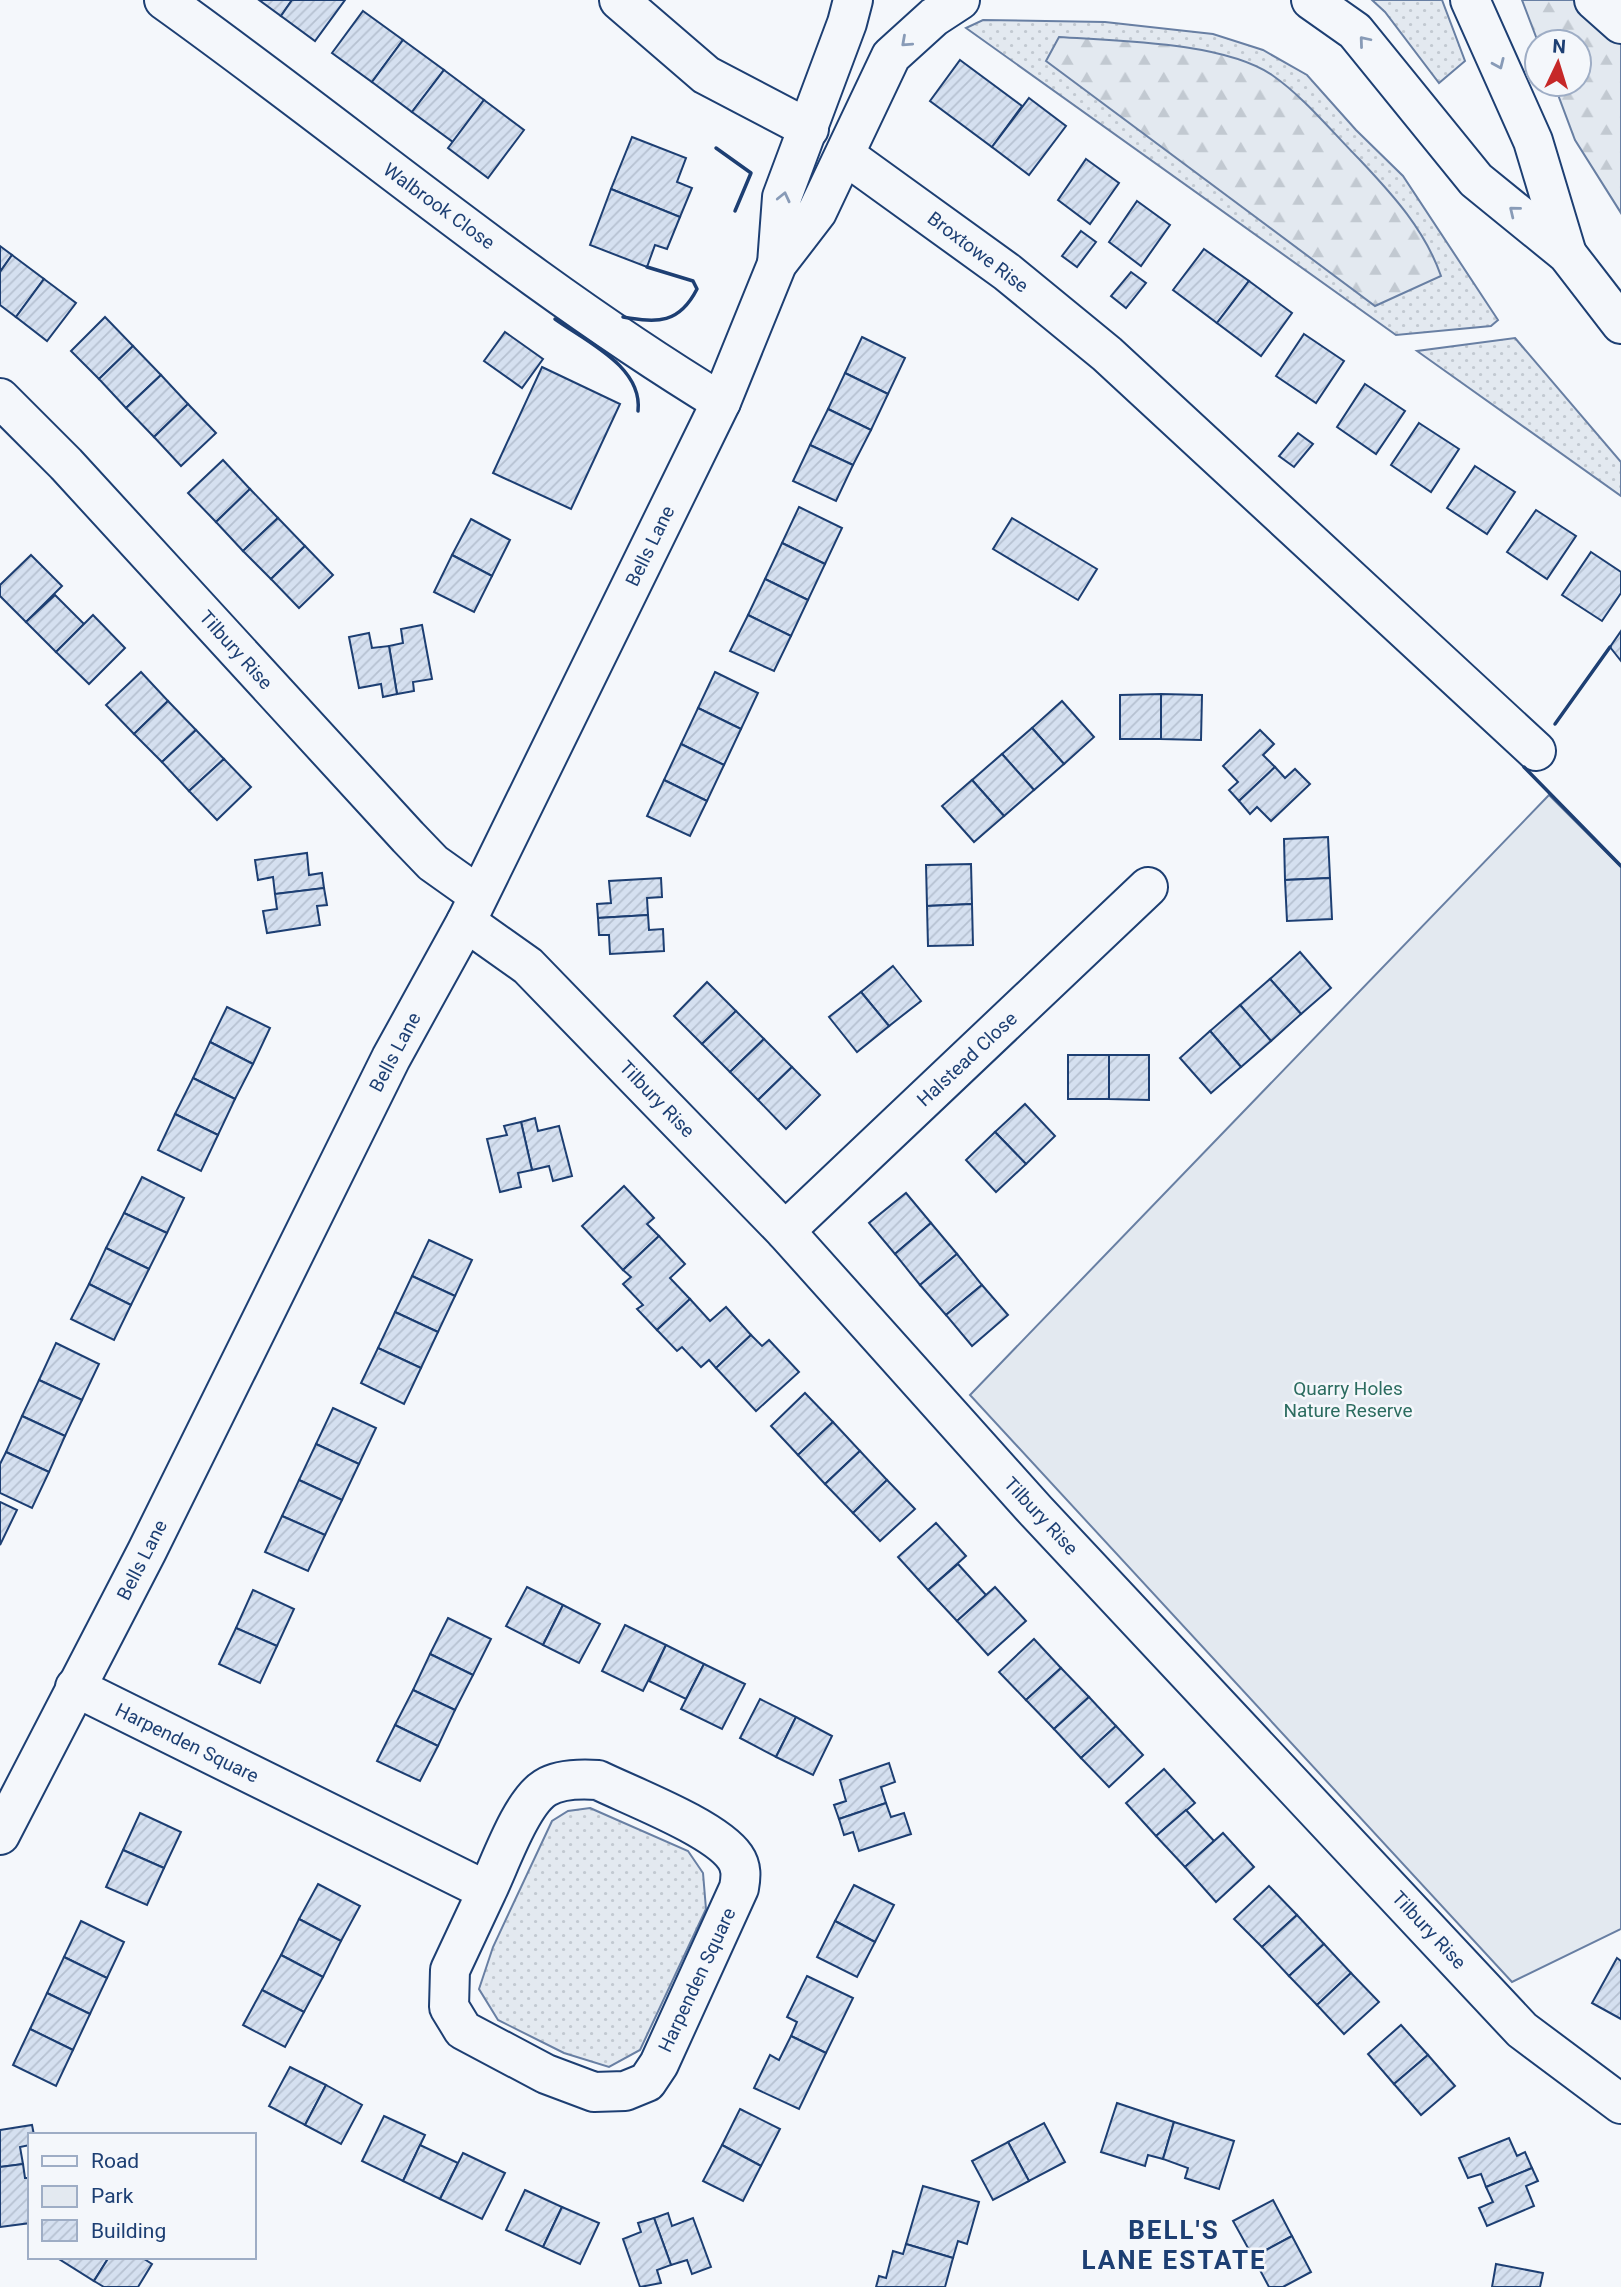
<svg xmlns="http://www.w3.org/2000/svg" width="1621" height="2287" font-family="Roboto,sans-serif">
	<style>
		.grass { fill: url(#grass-dots); stroke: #687fa3; stroke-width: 2 }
		.forest { fill: url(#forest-firs); stroke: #687fa3; stroke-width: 2 }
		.park { fill: #e3e9f0; stroke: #687fa3; stroke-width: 2 }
		.building { fill: url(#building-hatch); stroke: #1d3f73; stroke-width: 2 }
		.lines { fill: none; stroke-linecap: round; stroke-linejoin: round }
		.minor-casing { stroke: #1d3f73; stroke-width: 42 }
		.major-casing { stroke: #1d3f73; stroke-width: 42 }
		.highway-casing { stroke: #1d3f73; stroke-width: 42 }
		.minor { stroke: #f4f7fb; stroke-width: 38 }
		.major { stroke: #f4f7fb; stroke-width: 38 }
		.highway { stroke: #f4f7fb; stroke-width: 38 }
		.wall { stroke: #1d3f73; stroke-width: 3.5 }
		.oneway { stroke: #889bb7 }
		.labels { text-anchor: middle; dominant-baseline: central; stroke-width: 5; stroke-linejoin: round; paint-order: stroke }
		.street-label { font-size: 19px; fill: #1d3f73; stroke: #f4f7fb }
		.park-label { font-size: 19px; fill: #2c6c60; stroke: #f4f7fb }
		.district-label { font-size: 26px; font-weight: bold; letter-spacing: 2px; fill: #1d3f73; stroke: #f4f7fb }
	</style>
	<defs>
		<pattern id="grass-dots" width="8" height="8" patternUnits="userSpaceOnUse" patternTransform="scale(1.75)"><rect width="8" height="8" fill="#e3e9f0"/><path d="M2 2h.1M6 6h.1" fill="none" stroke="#c2c9d1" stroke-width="1.8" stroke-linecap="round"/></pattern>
		<pattern id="forest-firs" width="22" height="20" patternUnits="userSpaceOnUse" patternTransform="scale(1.75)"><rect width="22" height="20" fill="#e3e9f0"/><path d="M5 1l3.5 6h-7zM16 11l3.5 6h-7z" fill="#c2c9d1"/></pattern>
		<pattern id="building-hatch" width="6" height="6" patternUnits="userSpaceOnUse" patternTransform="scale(1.75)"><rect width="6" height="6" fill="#d5e0f0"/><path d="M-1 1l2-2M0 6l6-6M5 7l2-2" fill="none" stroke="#b6c1d1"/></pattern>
	</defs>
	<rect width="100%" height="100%" fill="#f4f7fb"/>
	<g class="grass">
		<polygon points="1372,0 1442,0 1465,61 1439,83 1385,12"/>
		<polygon points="983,20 1105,22 1213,34 1263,50 1307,75 1356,130 1403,176 1498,320 1491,326 1396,335 966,28"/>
		<polygon points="1515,338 1621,462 1621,496 1417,351"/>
		<polygon points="590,1808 688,1851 703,1873 706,1909 640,2050 609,2067 564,2053 498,2020 479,1989 493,1947 552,1821 568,1811"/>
	</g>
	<g class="forest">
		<polygon points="1522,0 1621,0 1621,213 1575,140 1554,84 1579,84 1579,42 1538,42"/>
		<path d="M 1059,37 C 1118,41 1223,42 1272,75 C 1305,98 1332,132 1360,160 C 1393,195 1425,230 1441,276 L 1375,306 L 1046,61 Z"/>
	</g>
	<polygon class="park" points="1549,795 1621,867 1621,1929 1512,1982 970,1395"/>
	<g class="building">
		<polygon points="259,0 292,0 281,16"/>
		<polygon points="292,0 345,0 315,41 281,16"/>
		<polygon points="363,11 403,40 372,82 332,53"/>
		<polygon points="403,40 444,70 412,112 372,82"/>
		<polygon points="960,60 1022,106 992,147 930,101"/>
		<polygon points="444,70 484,100 453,142 412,112"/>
		<polygon points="1029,98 1066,126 1029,175 992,147"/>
		<polygon points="484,100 524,130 488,178 448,148"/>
		<polygon points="632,137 686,158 677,182 692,188 680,217 611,189"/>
		<polygon points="1086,159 1119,183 1090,224 1058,200"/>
		<polygon points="611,189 680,217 667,249 655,245 647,267 590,245"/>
		<polygon points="1137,201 1170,225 1141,266 1109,242"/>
		<polygon points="1081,231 1096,242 1077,267 1062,256"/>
		<polygon points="0,246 12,255 0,272"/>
		<polygon points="1204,249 1249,281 1217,323 1173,290"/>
		<polygon points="12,255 44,279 16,317 0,305 0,272"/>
		<polygon points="1131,272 1146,283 1126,308 1111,296"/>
		<polygon points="44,279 76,303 47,341 16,317"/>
		<polygon points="1249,281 1292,313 1261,356 1217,323"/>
		<polygon points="105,317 133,346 99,379 71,351"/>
		<polygon points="505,332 543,359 522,388 484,361"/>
		<polygon points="1304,334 1344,361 1316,403 1276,376"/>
		<polygon points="862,337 905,358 888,394 845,373"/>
		<polygon points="133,346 161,375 126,408 99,379"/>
		<polygon points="542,367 620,404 571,509 493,473"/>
		<polygon points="845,373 888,394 871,430 828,409"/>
		<polygon points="161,375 188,404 154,437 126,408"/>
		<polygon points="1365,384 1405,411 1376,454 1337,427"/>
		<polygon points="188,404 216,433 181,466 154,437"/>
		<polygon points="828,409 871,430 853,465 810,445"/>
		<polygon points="1419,423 1459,449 1431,492 1391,465"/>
		<polygon points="1298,433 1313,444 1294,467 1279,456"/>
		<polygon points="810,445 853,465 836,501 793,481"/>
		<polygon points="223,460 250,489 216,522 188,493"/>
		<polygon points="1475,466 1515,492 1487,534 1447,508"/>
		<polygon points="250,489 278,518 243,551 216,522"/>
		<polygon points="799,507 842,528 825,564 782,543"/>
		<polygon points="1536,510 1576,536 1547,579 1507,552"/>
		<polygon points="278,518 305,546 271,579 243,551"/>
		<polygon points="1012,518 1097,569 1078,600 993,549"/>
		<polygon points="471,519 510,540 492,576 452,555"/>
		<polygon points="782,543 825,564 808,600 765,579"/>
		<polygon points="305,546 333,575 299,608 271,579"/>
		<polygon points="1591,552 1621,572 1621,593 1602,621 1562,595"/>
		<polygon points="31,555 62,586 26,622 0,596 0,585"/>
		<polygon points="452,555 492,576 474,612 434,592"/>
		<polygon points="765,579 808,600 791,636 748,615"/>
		<polygon points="55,595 84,624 56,652 26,622"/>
		<polygon points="93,615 125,648 89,684 56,652"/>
		<polygon points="748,615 791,636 774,671 730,651"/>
		<polygon points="422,625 432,679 413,682 414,691 397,694 389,646 403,643 401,629"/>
		<polygon points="1621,631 1621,661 1610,647"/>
		<polygon points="369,633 372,648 389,646 397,694 383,697 381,684 359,688 349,637"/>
		<polygon points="141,672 168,701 134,734 106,705"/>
		<polygon points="715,672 758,693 741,729 698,708"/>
		<polygon points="1161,694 1161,739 1120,739 1120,695"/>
		<polygon points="1161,694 1202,695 1201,740 1161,739"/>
		<polygon points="168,701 196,730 162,762 134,734"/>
		<polygon points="1062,701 1094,737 1064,764 1032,728"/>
		<polygon points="698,708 741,729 724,765 681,744"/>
		<polygon points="1032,728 1064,764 1034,790 1002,754"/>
		<polygon points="196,730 224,759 189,791 162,762"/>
		<polygon points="1260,730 1274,744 1263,755 1275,767 1239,801 1229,790 1238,782 1223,766"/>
		<polygon points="681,744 724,765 707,801 664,780"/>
		<polygon points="1002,754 1034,790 1004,816 972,780"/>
		<polygon points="224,759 251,787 217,820 189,791"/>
		<polygon points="1275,767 1285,778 1295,769 1310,784 1271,821 1257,807 1250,814 1239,801"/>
		<polygon points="664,780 707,801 690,836 647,816"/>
		<polygon points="972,780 1004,816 974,842 942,806"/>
		<polygon points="1328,837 1330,878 1285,880 1284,839"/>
		<polygon points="307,853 309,875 322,873 324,888 275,894 273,877 258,880 255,860"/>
		<polygon points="971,864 972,904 927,906 926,865"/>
		<polygon points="661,878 662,897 647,898 648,915 598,918 597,904 611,903 609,881"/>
		<polygon points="1330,878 1332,919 1287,921 1285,880"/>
		<polygon points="324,888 327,905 317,906 320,925 267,933 263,911 277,909 275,894"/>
		<polygon points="972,904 973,945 928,946 927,906"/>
		<polygon points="648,915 649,930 663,929 664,951 610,954 609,935 599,935 598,918"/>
		<polygon points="1300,952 1331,988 1301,1014 1270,979"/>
		<polygon points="893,966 921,1001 889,1026 861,992"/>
		<polygon points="1270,979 1301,1014 1271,1041 1240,1005"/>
		<polygon points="707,982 736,1011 702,1044 674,1016"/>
		<polygon points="861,992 889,1026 857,1052 829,1017"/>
		<polygon points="1240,1005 1271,1041 1241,1067 1210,1031"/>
		<polygon points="227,1007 270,1028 253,1064 210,1042"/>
		<polygon points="736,1011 764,1039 730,1072 702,1044"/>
		<polygon points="1210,1031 1241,1067 1211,1093 1180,1058"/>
		<polygon points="764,1039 792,1067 758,1100 730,1072"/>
		<polygon points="210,1042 253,1064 235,1099 193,1078"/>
		<rect x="1068" y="1055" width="41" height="44"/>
		<polygon points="1109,1055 1149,1055 1149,1100 1109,1099"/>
		<polygon points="792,1067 820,1095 786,1129 758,1100"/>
		<polygon points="193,1078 235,1099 218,1135 175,1114"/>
		<polygon points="1025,1104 1055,1136 1026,1164 995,1132"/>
		<polygon points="175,1114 218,1135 201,1171 158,1150"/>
		<polygon points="535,1118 538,1131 559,1126 572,1176 553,1181 549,1166 532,1170 521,1122"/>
		<polygon points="521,1122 532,1170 518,1173 521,1187 500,1192 487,1139 507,1135 504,1126"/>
		<polygon points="995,1132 1026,1164 996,1192 966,1160"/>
		<polygon points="142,1177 184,1198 167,1233 124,1213"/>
		<polygon points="624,1186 654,1218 647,1224 659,1236 623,1270 582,1226"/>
		<polygon points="906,1193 931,1223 895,1254 869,1223"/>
		<polygon points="124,1213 167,1233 149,1269 106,1248"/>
		<polygon points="931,1223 957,1254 920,1285 895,1254"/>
		<polygon points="659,1236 685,1264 670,1278 690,1299 657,1330 637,1309 643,1305 623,1284 631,1277 623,1270"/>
		<polygon points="429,1240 472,1260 455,1296 412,1276"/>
		<polygon points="106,1248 149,1269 131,1305 89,1284"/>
		<polygon points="957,1254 982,1285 946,1315 920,1285"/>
		<polygon points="412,1276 455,1296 438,1332 395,1312"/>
		<polygon points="89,1284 131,1305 114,1340 71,1319"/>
		<polygon points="982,1285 1008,1315 972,1346 946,1315"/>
		<polygon points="690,1299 710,1321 726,1307 751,1335 716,1368 709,1360 701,1367 682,1347 677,1351 657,1330"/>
		<polygon points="395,1312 438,1332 421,1368 378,1348"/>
		<polygon points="751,1335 762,1346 769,1340 799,1372 756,1411 716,1368"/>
		<polygon points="56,1343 99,1364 82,1400 39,1380"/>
		<polygon points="378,1348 421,1368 404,1404 361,1383"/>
		<polygon points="39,1380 82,1400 65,1436 22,1416"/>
		<polygon points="805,1393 833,1422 798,1455 771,1426"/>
		<polygon points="333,1408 376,1428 359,1464 316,1444"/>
		<polygon points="22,1416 65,1436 49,1472 6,1452"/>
		<polygon points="833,1422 860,1451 825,1484 798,1455"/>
		<polygon points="316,1444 359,1464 342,1500 299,1480"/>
		<polygon points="860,1451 887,1480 853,1513 825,1484"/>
		<polygon points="6,1452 49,1472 32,1508 0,1493 0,1464"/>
		<polygon points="299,1480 342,1500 325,1535 282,1516"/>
		<polygon points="887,1480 915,1509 880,1541 853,1513"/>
		<polygon points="0,1502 17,1510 0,1545"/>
		<polygon points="282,1516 325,1535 308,1571 265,1552"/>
		<polygon points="936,1523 966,1556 928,1590 898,1557"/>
		<polygon points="958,1564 986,1595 957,1621 928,1590"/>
		<polygon points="527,1587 563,1605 543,1645 506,1626"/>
		<polygon points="995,1587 1026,1621 988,1655 957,1621"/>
		<polygon points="253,1590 294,1609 277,1646 236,1628"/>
		<polygon points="563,1605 600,1624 579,1663 543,1645"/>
		<polygon points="448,1618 491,1639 473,1675 430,1654"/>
		<polygon points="625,1625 666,1645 643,1691 602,1671"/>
		<polygon points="236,1628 277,1646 260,1683 219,1664"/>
		<polygon points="1034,1639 1061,1668 1026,1700 999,1672"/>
		<polygon points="666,1645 704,1664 686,1699 649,1681"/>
		<polygon points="430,1654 473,1675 455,1710 413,1690"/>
		<polygon points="704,1664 745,1684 722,1729 681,1709"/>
		<polygon points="1061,1668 1089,1697 1054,1729 1026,1700"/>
		<polygon points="413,1690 455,1710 438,1746 395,1725"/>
		<polygon points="1089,1697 1116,1726 1081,1758 1054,1729"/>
		<polygon points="760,1699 796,1717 776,1757 740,1738"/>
		<polygon points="796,1717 832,1736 813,1775 776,1757"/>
		<polygon points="395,1725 438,1746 420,1781 377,1761"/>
		<polygon points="1116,1726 1143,1755 1109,1787 1081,1758"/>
		<polygon points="889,1763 895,1782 881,1787 886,1803 839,1819 834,1805 846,1801 840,1780"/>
		<polygon points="1164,1769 1195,1803 1156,1836 1126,1803"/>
		<polygon points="886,1803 891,1817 904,1813 911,1834 859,1851 853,1832 844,1835 839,1819"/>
		<polygon points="1186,1810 1214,1841 1185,1867 1156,1836"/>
		<polygon points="140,1813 181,1832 164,1868 123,1850"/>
		<polygon points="1223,1833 1254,1867 1216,1902 1185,1867"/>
		<polygon points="123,1850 164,1868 147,1905 106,1887"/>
		<polygon points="318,1884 360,1906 341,1941 299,1919"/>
		<polygon points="854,1885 894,1905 875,1942 835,1921"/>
		<polygon points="1269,1886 1297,1915 1262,1947 1234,1919"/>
		<polygon points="1297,1915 1324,1944 1289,1976 1262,1947"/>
		<polygon points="299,1919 341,1941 323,1977 281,1955"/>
		<polygon points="81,1921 124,1942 107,1978 64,1957"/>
		<polygon points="835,1921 875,1942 857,1977 817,1957"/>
		<polygon points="1324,1944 1351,1973 1317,2005 1289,1976"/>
		<polygon points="281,1955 323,1977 304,2012 262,1990"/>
		<polygon points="64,1957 107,1978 90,2014 47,1993"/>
		<polygon points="1617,1958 1621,1961 1621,2019 1592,2003"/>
		<polygon points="1351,1973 1379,2002 1344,2034 1317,2005"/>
		<polygon points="807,1976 853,1998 826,2053 791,2036 797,2022 787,2017"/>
		<polygon points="262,1990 304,2012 285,2047 243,2025"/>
		<polygon points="47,1993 90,2014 73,2050 30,2029"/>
		<polygon points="1401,2025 1428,2055 1394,2084 1368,2054"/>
		<polygon points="30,2029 73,2050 56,2086 13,2065"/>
		<polygon points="791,2036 826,2053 799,2109 754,2088 770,2055 779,2060"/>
		<polygon points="1428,2055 1455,2086 1421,2115 1394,2084"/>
		<polygon points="290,2067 326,2085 305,2125 269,2106"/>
		<polygon points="326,2085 362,2105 341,2144 305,2125"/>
		<polygon points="1117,2103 1174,2122 1163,2159 1148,2155 1145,2166 1101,2152"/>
		<polygon points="740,2109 780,2129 761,2166 722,2145"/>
		<polygon points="384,2116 425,2135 403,2181 362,2161"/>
		<polygon points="1174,2122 1234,2141 1219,2189 1185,2178 1188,2168 1163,2159"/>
		<polygon points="1044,2123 1065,2162 1029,2181 1008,2142"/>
		<polygon points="32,2125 34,2135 30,2135 30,2145 20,2147 23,2164 0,2167 0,2130"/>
		<polygon points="1509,2138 1517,2156 1525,2152 1532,2168 1486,2187 1481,2174 1468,2178 1459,2158"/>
		<polygon points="1008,2142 1029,2181 993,2200 972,2161"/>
		<polygon points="420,2145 458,2163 440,2199 403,2181"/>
		<polygon points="722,2145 761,2166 743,2201 703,2181"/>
		<polygon points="463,2153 505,2173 482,2219 440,2199"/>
		<polygon points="23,2164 25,2178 30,2178 30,2223 0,2227 0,2167"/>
		<polygon points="1532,2168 1538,2181 1526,2186 1534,2206 1487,2226 1479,2208 1493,2202 1486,2187"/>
		<polygon points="923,2186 979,2202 967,2244 958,2241 953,2258 906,2244"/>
		<polygon points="525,2190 562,2207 543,2247 506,2230"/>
		<polygon points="1273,2200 1292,2236 1253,2257 1233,2221"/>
		<polygon points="562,2207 599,2223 580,2264 543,2247"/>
		<polygon points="668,2213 672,2226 693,2218 711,2267 692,2274 687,2260 671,2265 654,2218"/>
		<polygon points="654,2218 671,2265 657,2270 661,2283 640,2287 623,2239 641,2232 638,2223"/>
		<polygon points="1292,2236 1311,2272 1283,2287 1269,2287 1253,2257"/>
		<polygon points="906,2244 953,2258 945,2287 876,2287 879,2276 886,2278 893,2251 903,2254"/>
		<polygon points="61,2257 109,2257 94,2281 59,2259"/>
		<polygon points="109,2257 141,2257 152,2264 138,2287 104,2287 94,2281"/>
		<polygon points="1496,2264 1543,2273 1540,2287 1492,2287"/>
	</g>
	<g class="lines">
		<defs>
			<g id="minor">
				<path d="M 164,0 C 350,133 525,283 721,402"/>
				<polyline points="619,0 706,75 809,129"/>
				<polyline points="1594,0 1621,24"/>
				<polyline points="845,155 1007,272 1107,354 1536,751"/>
				<polyline points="0,398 66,464 408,837 433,863 478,895"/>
				<polyline points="466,922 528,966 785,1231 1036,1511 1522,2030 1621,2104"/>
				<polyline points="785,1231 1148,887"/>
				<path d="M 75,1687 L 487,1891 C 500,1864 521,1803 545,1788 C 559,1779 583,1779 598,1780 C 633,1797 715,1828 735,1857 C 742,1867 741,1877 739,1888 L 659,2064 L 647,2082 L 625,2091 L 594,2092 L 546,2074 L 463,2030 L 449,2007 L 450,1970 L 487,1891"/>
			</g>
			<g id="major">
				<polyline points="777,264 782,197 847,23 853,0"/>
				<polyline points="0,1835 147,1551 391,1058 466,922 721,402 777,264 817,212 891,56 934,17 960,0"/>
			</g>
			<g id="highway">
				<polyline points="1311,0 1355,31 1476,180 1567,254 1621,324"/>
				<polyline points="1470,0 1533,141 1567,254"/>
			</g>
		</defs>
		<use href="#minor" class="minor-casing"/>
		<use href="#major" class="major-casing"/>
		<use href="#highway" class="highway-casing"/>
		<use href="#minor" class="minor"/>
		<use href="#major" class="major"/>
		<use href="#highway" class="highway"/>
		<g class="wall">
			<polyline points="716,148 751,173 735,211"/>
			<path d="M 623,317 C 658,323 679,324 697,289 L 693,281 L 647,267"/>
			<path d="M 555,319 C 587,342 643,367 638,411"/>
			<polyline points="1555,724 1610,647"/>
			<polyline points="1524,767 1621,866"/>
		</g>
	</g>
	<defs><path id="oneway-chevron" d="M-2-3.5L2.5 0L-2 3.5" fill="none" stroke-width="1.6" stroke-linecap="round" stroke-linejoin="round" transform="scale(1.75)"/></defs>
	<g class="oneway">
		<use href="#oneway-chevron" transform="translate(1364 41) rotate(-130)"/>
		<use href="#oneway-chevron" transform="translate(906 42) rotate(138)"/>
		<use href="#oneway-chevron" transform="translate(1499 64) rotate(66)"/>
		<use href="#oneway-chevron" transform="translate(784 197) rotate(-77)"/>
		<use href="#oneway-chevron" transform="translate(1514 211) rotate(-141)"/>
	</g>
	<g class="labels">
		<g class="street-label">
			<text transform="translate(439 206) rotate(36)">Walbrook Close</text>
			<text transform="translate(978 252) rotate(37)">Broxtowe Rise</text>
			<text transform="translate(650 546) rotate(-64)">Bells Lane</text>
			<text transform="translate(236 650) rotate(48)">Tilbury Rise</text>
			<text transform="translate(395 1052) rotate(-62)">Bells Lane</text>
			<text transform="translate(967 1059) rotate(-43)">Halstead Close</text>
			<text transform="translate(657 1099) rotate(46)">Tilbury Rise</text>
			<text transform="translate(1041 1516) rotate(47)">Tilbury Rise</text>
			<text transform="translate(142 1560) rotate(-63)">Bells Lane</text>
			<text transform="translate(187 1743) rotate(26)">Harpenden Square</text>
			<text transform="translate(1429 1930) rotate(47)">Tilbury Rise</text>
			<text transform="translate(697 1980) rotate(-65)">Harpenden Square</text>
		</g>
		<g class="park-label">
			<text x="1348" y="1388">Quarry Holes<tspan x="1348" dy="22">Nature Reserve</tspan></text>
		</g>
		<g class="district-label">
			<text x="1174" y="2230">BELL'S<tspan x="1174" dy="30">LANE ESTATE</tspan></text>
		</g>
	</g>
	<rect x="28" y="2133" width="228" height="126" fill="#f4f7fb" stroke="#9eadc5" stroke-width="2"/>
	<rect x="42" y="2156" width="35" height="10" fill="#f4f7fb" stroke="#9eadc5" stroke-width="2"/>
	<text x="91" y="2168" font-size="21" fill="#1d3f73">Road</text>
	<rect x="42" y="2186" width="35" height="21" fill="#e3e9f0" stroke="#9eadc5" stroke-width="2"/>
	<text x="91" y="2203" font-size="21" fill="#1d3f73">Park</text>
	<rect x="42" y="2220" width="35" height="21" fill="url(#building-hatch)" stroke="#9eadc5" stroke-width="2"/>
	<text x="91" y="2238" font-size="21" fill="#1d3f73">Building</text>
	<g transform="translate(1558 63) rotate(4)"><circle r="33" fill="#f4f7fb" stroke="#9eadc5" stroke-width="2"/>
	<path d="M0-5L12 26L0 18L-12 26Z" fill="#c62828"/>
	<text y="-10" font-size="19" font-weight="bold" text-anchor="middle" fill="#1d3f73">N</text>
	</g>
</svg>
